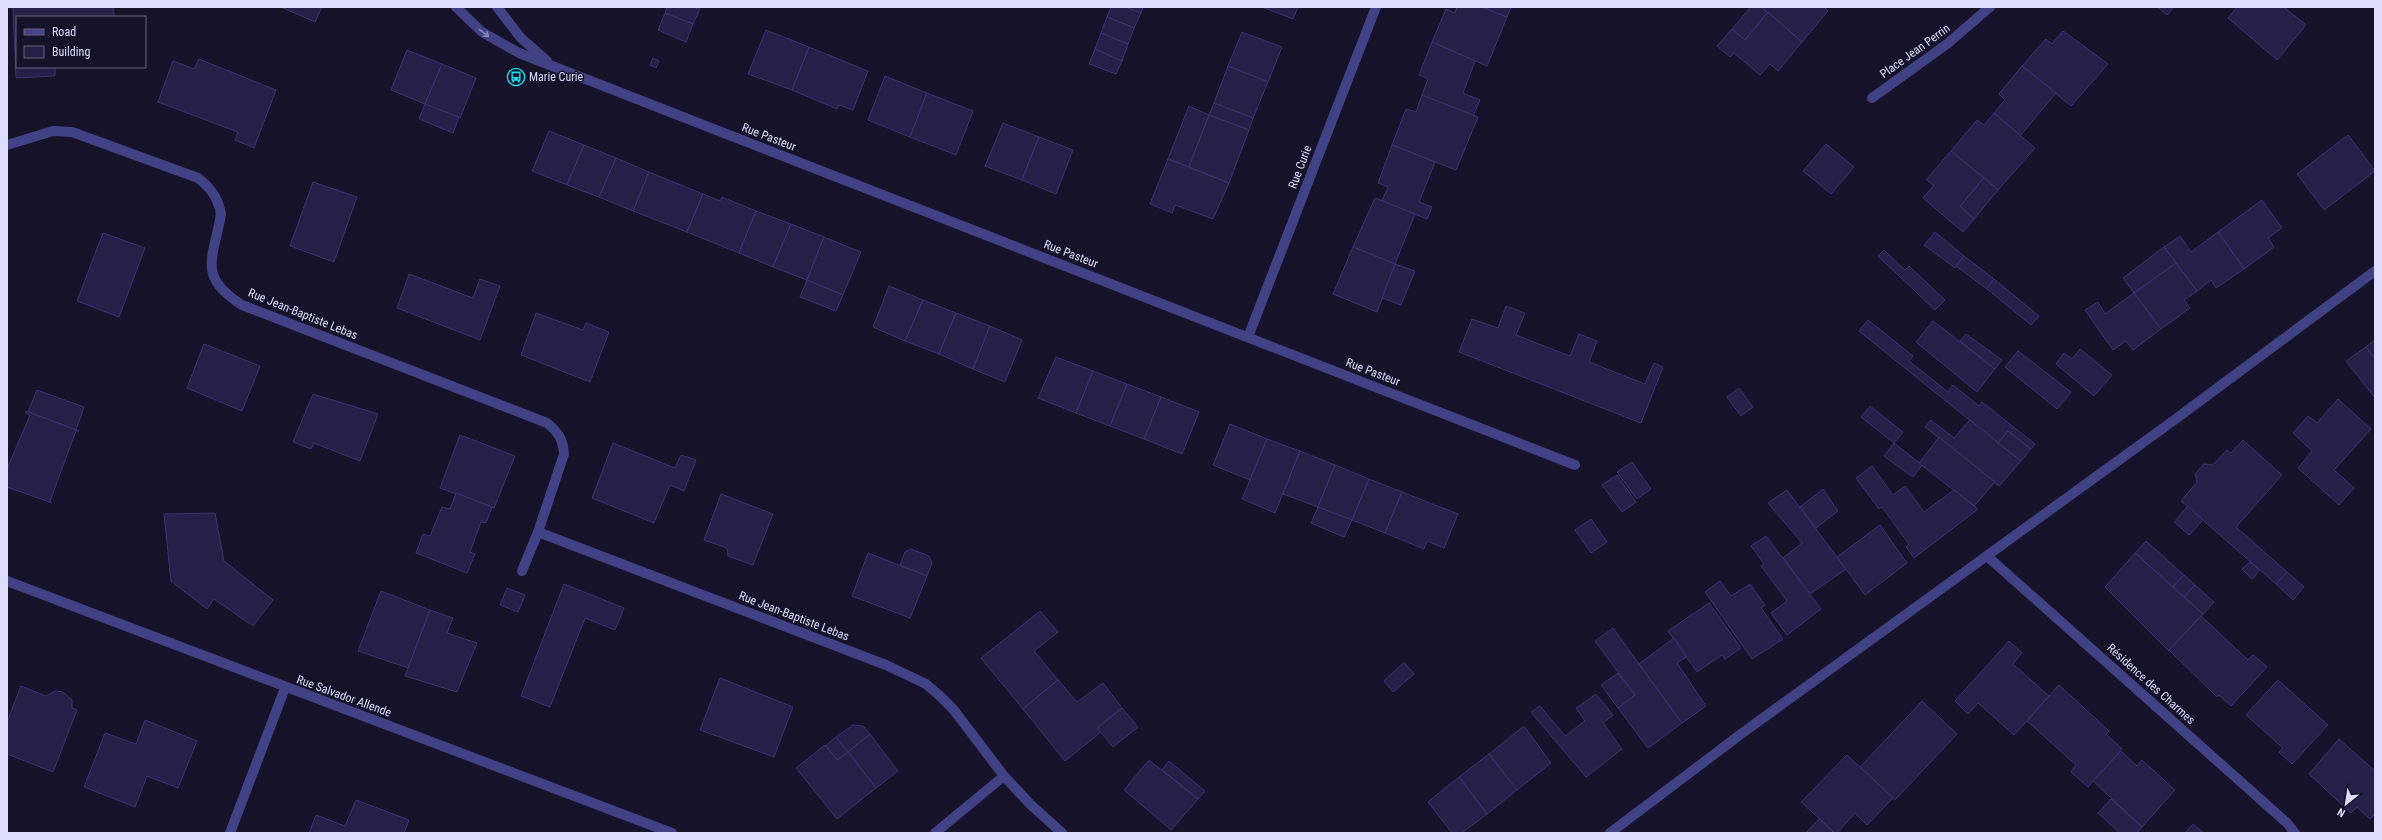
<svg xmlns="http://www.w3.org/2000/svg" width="2382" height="840" font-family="'Roboto Condensed',sans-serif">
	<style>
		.building { fill: #262049; stroke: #3e3373 }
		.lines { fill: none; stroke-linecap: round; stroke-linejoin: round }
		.minor { stroke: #414185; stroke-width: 10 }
		.oneway { stroke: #8887bb }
		.labels { text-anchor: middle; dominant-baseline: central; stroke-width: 3; stroke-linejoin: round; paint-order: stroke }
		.street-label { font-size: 12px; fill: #dfddfd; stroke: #151229 }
		.poi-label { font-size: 12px; fill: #dfddfd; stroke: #151229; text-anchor: start }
	</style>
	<rect width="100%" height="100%" fill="#151229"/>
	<g class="building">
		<polygon points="13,7 113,7 114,17 17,17 17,67 55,67 55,76 16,78"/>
		<polygon points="281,7 322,7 315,22"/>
		<polygon points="667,7 694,7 700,9 693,24 665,13"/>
		<polygon points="1111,7 1126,7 1141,13 1134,28 1107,17"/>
		<polygon points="1126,7 1143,7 1141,13"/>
		<polygon points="1262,7 1298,7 1293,19"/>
		<polygon points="1457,7 1482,7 1507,17 1487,66 1432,42 1446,9 1455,13"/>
		<polygon points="1482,7 1511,7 1507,17"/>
		<polygon points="1751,7 1761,7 1768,12 1745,40 1732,29"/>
		<polygon points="1761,7 1824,7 1828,11 1802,42"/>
		<polygon points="2157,7 2174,7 2167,15"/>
		<polygon points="2237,7 2284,7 2306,25 2277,60 2228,18"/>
		<polygon points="1768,12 1802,42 1778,71 1770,64 1760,75 1734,53 1730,57 1717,46 1732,29 1745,40"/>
		<polygon points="665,13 693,24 686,42 658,30"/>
		<polygon points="1107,17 1134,28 1128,44 1101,33"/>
		<polygon points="766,30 809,47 792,90 748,74"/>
		<polygon points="2063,31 2108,64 2071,106 2022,66 2046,39 2052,44"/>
		<polygon points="1242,32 1282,47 1268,82 1228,66"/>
		<polygon points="1101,33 1128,44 1122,61 1095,49"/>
		<polygon points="1432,42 1475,61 1463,93 1480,100 1473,116 1422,95 1428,79 1419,75"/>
		<polygon points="809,47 868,71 853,110 839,105 837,109 792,90"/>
		<polygon points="1095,49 1122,61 1116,74 1089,64"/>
		<polygon points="407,50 442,64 425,104 391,90"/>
		<polygon points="653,58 659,61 656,68 650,65"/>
		<polygon points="199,59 276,90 254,148 235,140 238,132 158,102 173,61 194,69"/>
		<polygon points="442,64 476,78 460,118 425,104"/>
		<polygon points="1228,66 1268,82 1253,118 1214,103"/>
		<polygon points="2022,66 2056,93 2020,136 1994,113 2005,100 1999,94"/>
		<polygon points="885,76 927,93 910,137 868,120"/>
		<polygon points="927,93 973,111 956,155 910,137"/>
		<polygon points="1422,95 1478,117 1456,170 1392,145 1406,109 1416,112"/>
		<polygon points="1214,103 1253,118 1249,130 1209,115"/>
		<polygon points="425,104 459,117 453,133 419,119"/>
		<polygon points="1189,106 1209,115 1189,167 1168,159"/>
		<polygon points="1994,113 2035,148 1998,190 1951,151 1977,120 1984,125"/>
		<polygon points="1209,115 1249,130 1229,183 1189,167"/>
		<polygon points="1003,123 1039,137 1022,180 985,166"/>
		<polygon points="549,131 584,145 567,185 532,171"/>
		<polygon points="2348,135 2375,171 2324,210 2297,174"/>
		<polygon points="1039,137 1073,150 1056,194 1022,180"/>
		<polygon points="1826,144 1854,167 1831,194 1803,171"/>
		<polygon points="584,145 616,158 599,197 567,185"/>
		<polygon points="1392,145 1435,162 1419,202 1432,207 1427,219 1382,201 1388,187 1378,183"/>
		<polygon points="1951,151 1984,178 1960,206 1974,219 1963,232 1923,198 1934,185 1926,180"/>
		<polygon points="616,158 649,172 633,211 599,197"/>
		<polygon points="1168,159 1229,183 1213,219 1175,205 1172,213 1150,204"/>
		<polygon points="649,172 703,194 687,232 633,211"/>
		<polygon points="1984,178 1998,190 1974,219 1960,206"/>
		<polygon points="313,182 357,197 334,262 290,246"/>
		<polygon points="703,194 720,201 722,197 756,211 739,253 687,232"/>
		<polygon points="1375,198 1415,214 1395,264 1353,247"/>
		<polygon points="2262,200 2282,228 2268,238 2274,247 2244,269 2218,232"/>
		<polygon points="756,211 791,224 773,267 739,253"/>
		<polygon points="791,224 824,237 807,280 773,267"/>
		<polygon points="1935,232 1964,256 1955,268 1924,245"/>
		<polygon points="2218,232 2244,269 2216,288 2211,280 2197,291 2164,247 2180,236 2191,252"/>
		<polygon points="103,233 145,248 119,317 77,301"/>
		<polygon points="824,237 861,252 843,295 807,280"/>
		<polygon points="1353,247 1395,264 1377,312 1333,294"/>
		<polygon points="2164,247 2176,263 2134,293 2123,278"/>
		<polygon points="1884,250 1905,270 1909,266 1945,300 1935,310 1878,256"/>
		<polygon points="1964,256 1994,279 1987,289 1956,266"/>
		<polygon points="2176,263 2197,291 2184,300 2190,308 2161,329 2134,293"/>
		<polygon points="1395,264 1415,271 1401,305 1382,298"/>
		<polygon points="409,274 473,298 480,279 500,286 480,340 397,308"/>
		<polygon points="1994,279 2039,316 2031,325 1987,289"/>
		<polygon points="807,280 843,295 836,311 800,297"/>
		<polygon points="889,286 923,300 905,341 873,327"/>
		<polygon points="2134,293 2161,329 2133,350 2126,341 2113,350 2085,310 2098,302 2105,314"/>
		<polygon points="923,300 956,313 939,354 905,341"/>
		<polygon points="1506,306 1525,313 1516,335 1570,356 1579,334 1597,341 1589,362 1645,384 1654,363 1663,367 1641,423 1459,352 1472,319 1498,328"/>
		<polygon points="536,313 583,330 586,323 609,332 590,382 521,355"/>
		<polygon points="956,313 990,326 973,369 939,354"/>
		<polygon points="1868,320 1913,356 1909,361 1948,392 1953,385 1979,406 1982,402 2035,444 2031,449 2008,431 1998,443 1859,331"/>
		<polygon points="1933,321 1995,369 1977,392 1916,342"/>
		<polygon points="990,326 1022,340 1005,382 973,369"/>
		<polygon points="1966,334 2002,360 1995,369 1960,341"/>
		<polygon points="2375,340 2375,359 2366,347"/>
		<polygon points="204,344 260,366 242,411 187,388"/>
		<polygon points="2366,347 2375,359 2375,398 2346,361"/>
		<polygon points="2080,349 2112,375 2094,396 2056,364 2064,353 2072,359"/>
		<polygon points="2018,351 2071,392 2057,409 2005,367"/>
		<polygon points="1056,357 1093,371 1076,413 1038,398"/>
		<polygon points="1093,371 1127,384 1110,426 1076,413"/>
		<polygon points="1127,384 1161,397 1144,439 1110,426"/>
		<polygon points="1739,388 1753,407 1741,416 1727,397"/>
		<polygon points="37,390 84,407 76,430 28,412"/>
		<polygon points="313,394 378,414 360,461 314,443 311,449 293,442"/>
		<polygon points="1161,397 1199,412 1182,454 1144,439"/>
		<polygon points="2338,399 2371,429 2334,470 2354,488 2339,505 2298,468 2312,451 2293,433 2308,416 2317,423"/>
		<polygon points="1870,406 1903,432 1894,443 1861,417"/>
		<polygon points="26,411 79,431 76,431 50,501 52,503 7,487 7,469 30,415 26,413"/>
		<polygon points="1931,420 1954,438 1970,420 2021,461 1999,486 1925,427"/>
		<polygon points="1230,424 1267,439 1250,480 1213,465"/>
		<polygon points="2008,431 2031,449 2021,461 1998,443"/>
		<polygon points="460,435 515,456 494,508 440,488"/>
		<polygon points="1939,437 1995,482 1974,506 1919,463"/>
		<polygon points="1267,439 1300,451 1275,513 1242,499"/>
		<polygon points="2243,440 2282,475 2236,527 2287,572 2276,584 2181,501 2197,482 2195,474 2204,464 2213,465 2227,450 2231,453"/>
		<polygon points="613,443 675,468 681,455 696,460 684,491 670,485 654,523 592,498"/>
		<polygon points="1894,443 1922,465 1913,477 1884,456"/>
		<polygon points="1300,451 1335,465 1318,507 1283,494"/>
		<polygon points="1632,462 1651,489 1637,499 1617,472"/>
		<polygon points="1335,465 1369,479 1352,520 1318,507"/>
		<polygon points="1872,466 1893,495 1905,486 1924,512 1954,490 1978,509 1914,558 1906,547 1909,544 1882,507 1879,509 1856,478"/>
		<polygon points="1617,475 1636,502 1622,512 1602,485"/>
		<polygon points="1369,479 1402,492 1385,533 1352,520"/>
		<polygon points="1823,489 1838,511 1816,528 1800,507"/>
		<polygon points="1787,490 1846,569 1810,594 1783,558 1802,543 1768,503"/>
		<polygon points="1402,492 1458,514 1444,548 1427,541 1424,549 1385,533"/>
		<polygon points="456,493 492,507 486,523 481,522 470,552 475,554 467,573 416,553 423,534 430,536 442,507 450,509"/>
		<polygon points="721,494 773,514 753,565 728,556 727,548 704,540"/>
		<polygon points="2188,506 2203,520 2189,535 2174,522"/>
		<polygon points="1318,507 1352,520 1344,537 1311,523"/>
		<polygon points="215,513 224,561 273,600 253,626 214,599 207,609 171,581 164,514"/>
		<polygon points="1591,519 1607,542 1591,553 1575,530"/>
		<polygon points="1880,525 1907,563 1865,595 1837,557"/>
		<polygon points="1766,536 1821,609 1787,635 1771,613 1787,601 1761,566 1764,564 1751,546"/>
		<polygon points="2146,541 2184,575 2173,587 2135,553"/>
		<polygon points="911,549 929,556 932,563 927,576 900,565 905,552"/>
		<polygon points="868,553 927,576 910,618 852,596"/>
		<polygon points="2135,553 2203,614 2169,651 2105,587"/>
		<polygon points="2250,562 2260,570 2252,579 2242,569"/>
		<polygon points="2287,572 2304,587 2293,600 2276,584"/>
		<polygon points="2184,575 2195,585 2184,597 2173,587"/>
		<polygon points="1720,581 1731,596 1750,584 1765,605 1761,608 1783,639 1752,659 1705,592"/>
		<polygon points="564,584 624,608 615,630 585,618 550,707 521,696"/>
		<polygon points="2195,585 2214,602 2203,614 2184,597"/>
		<polygon points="507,588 525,595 518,612 500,605"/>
		<polygon points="381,591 430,610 408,668 358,651"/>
		<polygon points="1709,603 1741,648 1725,659 1722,655 1697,672 1668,631"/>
		<polygon points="430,610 453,618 447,633 477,643 457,692 405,676"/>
		<polygon points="1040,611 1058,632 1034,651 1058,680 1023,709 981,658"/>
		<polygon points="2201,616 2248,660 2253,655 2267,667 2231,706 2219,695 2217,697 2169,650"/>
		<polygon points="1613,628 1682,723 1648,748 1618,708 1635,695 1595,641"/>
		<polygon points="1674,638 1686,657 1677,663 1706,706 1682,723 1639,664"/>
		<polygon points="2009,641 2022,653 2013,664 2049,696 2014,735 1978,703 1968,714 1955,701"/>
		<polygon points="1404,662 1414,674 1393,692 1384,681"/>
		<polygon points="1618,673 1635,695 1618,708 1601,685"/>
		<polygon points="720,678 793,707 774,757 700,730"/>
		<polygon points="1058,680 1077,702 1103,683 1122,708 1097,728 1101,732 1065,761 1023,709"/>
		<polygon points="2278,680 2328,725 2292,764 2279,752 2283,748 2246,715"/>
		<polygon points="2059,685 2109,731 2106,734 2122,749 2088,787 2071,772 2076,765 2027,721"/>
		<polygon points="21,686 46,696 56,691 63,692 72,700 72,708 77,710 53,772 7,754 7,722"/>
		<polygon points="1596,694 1613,715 1603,723 1622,749 1586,777 1531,712 1540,706 1565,736 1585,721 1576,708"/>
		<polygon points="1922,701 1957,734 1895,800 1860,767"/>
		<polygon points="1122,708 1138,727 1113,747 1097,728"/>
		<polygon points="145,720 197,741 178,788 147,776 135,807 84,787 105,733 136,744"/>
		<polygon points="853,725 863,726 870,734 848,752 836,737"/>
		<polygon points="1524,726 1551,763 1517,790 1489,754"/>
		<polygon points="870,734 898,771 876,788 848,752"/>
		<polygon points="836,737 848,752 837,760 825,746"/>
		<polygon points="2339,739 2375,771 2375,814 2370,819 2357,807 2351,813 2309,774"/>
		<polygon points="825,745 837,760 848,752 876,788 837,819 796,768"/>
		<polygon points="2121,751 2137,766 2142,760 2175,790 2142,827 2093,781"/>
		<polygon points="1489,754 1517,790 1487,814 1459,777"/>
		<polygon points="1847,755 1893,798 1867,825 1855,813 1837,833 1835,833 1801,802"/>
		<polygon points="1149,760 1198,799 1171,830 1124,790"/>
		<polygon points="1169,761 1205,791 1198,799 1162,770"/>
		<polygon points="1459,777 1487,814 1462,833 1452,833 1428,802"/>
		<polygon points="2111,799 2142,827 2137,833 2120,833 2098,813"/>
		<polygon points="356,800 409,820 404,833 309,833 316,815 345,826"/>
		<polygon points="1819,819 1835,833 1806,833"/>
		<polygon points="2193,824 2204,833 2185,833"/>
	</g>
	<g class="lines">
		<g class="minor">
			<polyline points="456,7 482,32 519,53 1575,465"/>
			<polyline points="497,7 521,38 547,61"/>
			<polyline points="1872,98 1947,44 1990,7"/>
			<path d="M 7,145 L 53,131 L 72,132 L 198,178 C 211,188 218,198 221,214 C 214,258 196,276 242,305 L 547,423 C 558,432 563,439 564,454 L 538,532 L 886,665 L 926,684 L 940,696 L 953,709 L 1004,776 L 935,833"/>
			<polyline points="1248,337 1376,7"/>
			<polyline points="1987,556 2287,823 2295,833"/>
			<polyline points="522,571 538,532"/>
			<polyline points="7,581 672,833"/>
			<polyline points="1004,776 1030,804 1062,833"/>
			<polyline points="230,833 285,688"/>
			<polyline points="1610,833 1741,734 2177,418 2375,271"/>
		</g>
	</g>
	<defs><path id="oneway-shaft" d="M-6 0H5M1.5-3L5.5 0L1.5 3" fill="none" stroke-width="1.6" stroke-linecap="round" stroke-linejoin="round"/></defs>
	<use class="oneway" href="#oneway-shaft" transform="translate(484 33) rotate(37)"/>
	<defs>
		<symbol id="bus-ring" viewBox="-11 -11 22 22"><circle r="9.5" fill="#151229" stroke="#15e2f0" stroke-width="1.5"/><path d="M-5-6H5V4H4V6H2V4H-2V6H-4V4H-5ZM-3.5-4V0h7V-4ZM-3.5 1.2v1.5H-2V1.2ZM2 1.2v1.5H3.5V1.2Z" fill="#15e2f0"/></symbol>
	</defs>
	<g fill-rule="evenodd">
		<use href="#bus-ring" x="506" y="67" width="20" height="20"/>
	</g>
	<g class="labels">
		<g class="street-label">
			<text transform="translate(1915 51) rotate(-36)">Place Jean Perrin</text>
			<text transform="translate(769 137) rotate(21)">Rue Pasteur</text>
			<text transform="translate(1300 167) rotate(-69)">Rue Curie</text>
			<text transform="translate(1071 254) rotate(21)">Rue Pasteur</text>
			<text transform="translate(303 314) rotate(22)">Rue Jean-Baptiste Lebas</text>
			<text transform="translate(1373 372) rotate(21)">Rue Pasteur</text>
			<text transform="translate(794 616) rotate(21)">Rue Jean-Baptiste Lebas</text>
			<text transform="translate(2151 684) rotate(42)">Résidence des Charmes</text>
			<text transform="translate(344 696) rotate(20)">Rue Salvador Allende</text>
		</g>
		<g class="poi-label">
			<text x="529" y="77">Marie Curie</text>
		</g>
	</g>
	<rect width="2382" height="840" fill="none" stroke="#dfddfd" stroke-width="16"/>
	<rect x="16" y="16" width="130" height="52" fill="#151229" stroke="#66637e"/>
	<rect x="24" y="29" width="20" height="6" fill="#414185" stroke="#66637e"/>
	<text x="52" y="36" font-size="12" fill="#dfddfd">Road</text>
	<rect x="24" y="46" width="20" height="12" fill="#262049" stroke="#66637e"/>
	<text x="52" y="56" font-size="12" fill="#dfddfd">Building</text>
	<g transform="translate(2346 804) rotate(210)" stroke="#151229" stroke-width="3" paint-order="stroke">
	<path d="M0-3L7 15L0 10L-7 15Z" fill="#dfddfd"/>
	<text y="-6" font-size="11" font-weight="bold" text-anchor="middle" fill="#dfddfd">N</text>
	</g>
</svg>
